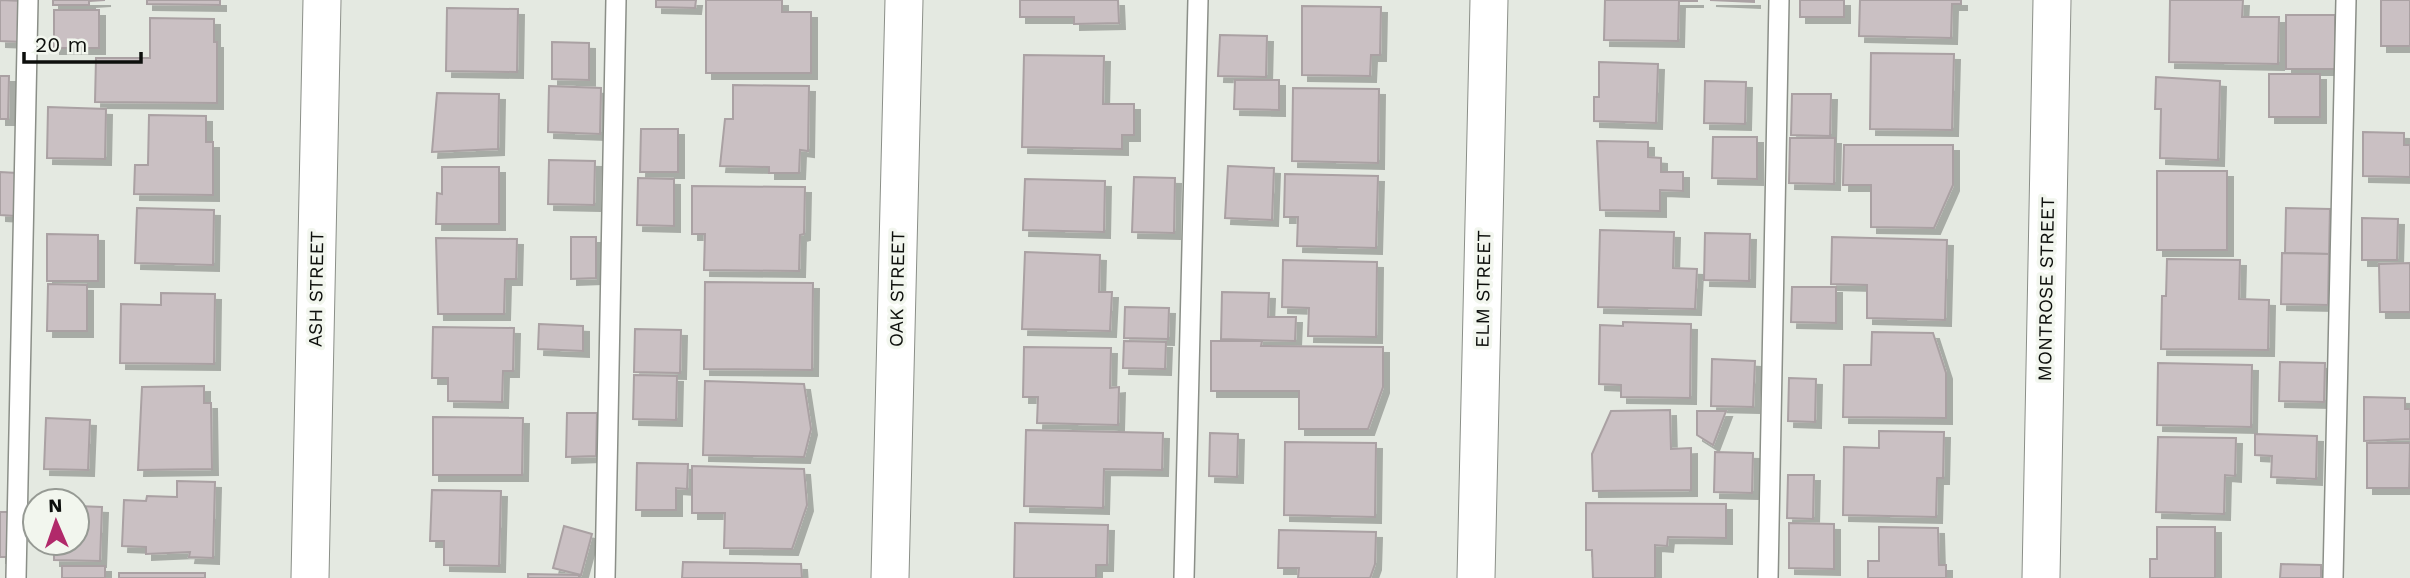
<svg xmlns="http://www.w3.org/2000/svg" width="2410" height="578" font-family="'Work Sans',sans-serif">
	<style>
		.building { fill: #cac0c3; stroke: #aaa1a3; stroke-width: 2; filter: url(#shadow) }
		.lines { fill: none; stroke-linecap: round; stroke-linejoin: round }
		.service-casing { stroke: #8b8f88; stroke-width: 22 }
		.minor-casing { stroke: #8b8f88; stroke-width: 39 }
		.service { stroke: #fff; stroke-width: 19 }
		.minor { stroke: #fff; stroke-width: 37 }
		.labels { text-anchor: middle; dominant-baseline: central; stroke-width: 7; stroke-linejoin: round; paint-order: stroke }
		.street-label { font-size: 19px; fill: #0d0f0c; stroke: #f2f6ee }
	</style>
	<defs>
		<filter id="shadow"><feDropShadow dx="6" dy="6" stdDeviation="0" flood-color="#0004"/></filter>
	</defs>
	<rect width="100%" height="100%" fill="#e4e9e1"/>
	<g class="building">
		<polygon points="0,0 24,1 23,42 0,41"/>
		<polygon points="53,0 105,0 89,1 89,5 53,5"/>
		<polygon points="147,0 220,0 220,5 147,4"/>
		<polygon points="656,0 696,0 695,8 656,7"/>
		<polygon points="706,0 782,0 782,12 811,12 811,73 706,73"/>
		<polygon points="1020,0 1118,0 1119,23 1074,24 1074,17 1020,17"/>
		<polygon points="1605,0 1697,0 1697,1 1679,1 1678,41 1604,40"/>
		<polygon points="1710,0 1754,0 1754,2"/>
		<rect x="1800" y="0" width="44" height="17"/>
		<polygon points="1860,0 1961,0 1961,4 1952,4 1951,38 1859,36"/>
		<polygon points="2170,0 2243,0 2242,17 2279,17 2278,64 2169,62"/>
		<rect x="2381" y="0" width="29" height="46"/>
		<polygon points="1302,6 1381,7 1380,55 1371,55 1370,76 1302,75"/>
		<polygon points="447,8 518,9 517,72 446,71"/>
		<rect x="54" y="10" width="45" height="38"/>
		<rect x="2286" y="15" width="49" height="54"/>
		<polygon points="150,18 214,19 214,42 217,42 217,103 95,102 96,58 150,58"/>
		<polygon points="1220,35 1267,36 1266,77 1218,76"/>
		<polygon points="552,42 589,43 589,80 552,79"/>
		<polygon points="1871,53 1954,54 1952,130 1870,129"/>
		<polygon points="1024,55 1104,56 1103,104 1134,104 1134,135 1122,135 1122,149 1022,147"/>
		<polygon points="1599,62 1658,64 1656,123 1594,121 1594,97 1599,97"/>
		<rect x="2269" y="74" width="51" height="43"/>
		<polygon points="0,76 9,76 8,119 0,119"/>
		<polygon points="2156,77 2220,81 2218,160 2160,158 2161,109 2155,109"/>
		<polygon points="1235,80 1279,80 1279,110 1234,109"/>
		<polygon points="1705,81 1746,82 1745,124 1704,123"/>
		<polygon points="733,85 809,86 808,151 800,150 799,173 769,173 769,167 720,166 725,119 733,119"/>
		<polygon points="549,86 601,88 600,134 548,132"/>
		<polygon points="1293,88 1379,89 1378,163 1292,161"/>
		<polygon points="437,93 499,94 498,149 432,152"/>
		<polygon points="1792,94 1831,94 1830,136 1791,135"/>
		<polygon points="48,107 106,109 105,159 47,158"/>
		<polygon points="149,115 206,116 206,142 213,142 213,195 134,194 135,165 148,165"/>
		<polygon points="641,129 678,129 678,172 640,172"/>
		<polygon points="2363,132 2404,133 2404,145 2410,145 2410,177 2363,176"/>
		<polygon points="1713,137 1757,137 1757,179 1712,178"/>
		<polygon points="1790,138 1835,138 1834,184 1789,183"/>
		<polygon points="1597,141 1648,142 1648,157 1661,158 1661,172 1683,172 1683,191 1660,190 1660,211 1600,210"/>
		<polygon points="1844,145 1953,145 1953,185 1934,228 1871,227 1871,185 1843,185"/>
		<polygon points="549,160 595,161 594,205 548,204"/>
		<polygon points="1228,166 1274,168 1272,220 1225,218"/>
		<polygon points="442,167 499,167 499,224 436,224 437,193 442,194"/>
		<rect x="2157" y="171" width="70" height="79"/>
		<polygon points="0,172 17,173 16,216 0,215"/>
		<polygon points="1285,174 1378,176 1376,248 1297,246 1298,217 1284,217"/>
		<polygon points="1134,177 1175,178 1174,233 1132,232"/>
		<polygon points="638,178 674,179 674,226 637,225"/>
		<polygon points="1025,179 1105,181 1104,232 1023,230"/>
		<polygon points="692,186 805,187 804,234 800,235 799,271 704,270 705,234 692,234"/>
		<polygon points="137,208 214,210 213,265 135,263"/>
		<polygon points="2286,208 2330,209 2329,254 2285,253"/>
		<polygon points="2362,218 2398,219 2397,260 2362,260"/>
		<polygon points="1600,230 1674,232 1673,268 1697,269 1695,309 1598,307"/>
		<polygon points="1705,233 1750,234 1749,281 1704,280"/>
		<polygon points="47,234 98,235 98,281 47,281"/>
		<polygon points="571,237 596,237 596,278 571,279"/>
		<polygon points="1832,237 1947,240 1945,320 1867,318 1867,285 1831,284"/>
		<polygon points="436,238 517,239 516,279 505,279 504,314 438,314"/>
		<polygon points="1025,252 1100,255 1099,292 1112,292 1110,331 1022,329"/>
		<polygon points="2282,253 2329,254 2328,305 2281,304"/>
		<polygon points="2167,259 2240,260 2239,299 2269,300 2268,350 2161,349 2162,296 2166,296"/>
		<polygon points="1283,260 1377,262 1376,337 1308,336 1309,308 1282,307"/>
		<polygon points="2410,263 2410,312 2380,312 2379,264"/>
		<polygon points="705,282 813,283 812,370 704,369"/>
		<polygon points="48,284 87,285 87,331 47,331"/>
		<polygon points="1792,287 1836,287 1836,323 1791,322"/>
		<polygon points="1222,292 1269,293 1268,317 1296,317 1295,341 1221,339"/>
		<polygon points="161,293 215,294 214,364 120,363 121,304 161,305"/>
		<polygon points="1125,307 1169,308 1168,339 1124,338"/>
		<polygon points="1623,322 1691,324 1690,398 1621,397 1621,385 1599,384 1600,325 1623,326"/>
		<polygon points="539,324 583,326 583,351 538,349"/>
		<polygon points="433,327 514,328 513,371 503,371 502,402 448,401 448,378 432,378"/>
		<polygon points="635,329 681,330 680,373 634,372"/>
		<polygon points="1872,332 1933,333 1946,373 1946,418 1843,417 1844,365 1871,365"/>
		<polygon points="1124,341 1166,342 1165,369 1123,368"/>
		<polygon points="1211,341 1262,341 1261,346 1383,347 1383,387 1368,429 1299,429 1299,391 1211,391"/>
		<polygon points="1024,347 1111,348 1110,388 1119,387 1118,425 1037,423 1038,397 1023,397"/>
		<polygon points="1712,359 1755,361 1753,407 1711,406"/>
		<polygon points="2280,362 2325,363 2324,402 2279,401"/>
		<polygon points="2158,363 2252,365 2251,427 2157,425"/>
		<polygon points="634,375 677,376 676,420 633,419"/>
		<polygon points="1789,378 1816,379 1815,422 1788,421"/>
		<polygon points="705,381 804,384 811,429 804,457 703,455"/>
		<polygon points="204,386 204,403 211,403 212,469 138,470 142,387"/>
		<polygon points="2364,397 2405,398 2405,409 2410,409 2410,439 2364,441"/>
		<polygon points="1670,410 1671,449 1691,448 1691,490 1593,491 1592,454 1611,411"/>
		<polygon points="1697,411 1726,411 1713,445 1697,435"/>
		<polygon points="567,413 597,413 596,456 566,457"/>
		<polygon points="433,417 523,418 522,475 433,475"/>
		<polygon points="46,418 90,420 88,470 44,469"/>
		<polygon points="1026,430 1163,433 1162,470 1104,469 1103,508 1024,506"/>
		<polygon points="1879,431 1944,432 1943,478 1937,478 1936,517 1843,515 1844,447 1879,448"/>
		<polygon points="1210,433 1238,434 1237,477 1209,476"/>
		<polygon points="2255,434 2317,436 2316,479 2271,477 2272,456 2255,455"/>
		<polygon points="2158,437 2236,438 2235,476 2225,475 2224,514 2156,512"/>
		<polygon points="1285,442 1376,443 1375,517 1284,515"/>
		<polygon points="2367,443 2410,443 2409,488 2367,488"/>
		<polygon points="1715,452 1753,453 1752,493 1714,492"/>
		<polygon points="637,463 688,464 687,489 676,488 676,510 636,510"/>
		<polygon points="692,466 804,469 807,505 792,549 724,548 725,513 692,513"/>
		<polygon points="1788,475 1814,475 1813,519 1787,518"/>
		<polygon points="177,481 215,482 213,558 189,557 190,552 146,554 146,547 122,546 124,500 146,501 147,496 177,497"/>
		<polygon points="432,490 501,491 499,566 444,565 444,541 430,541"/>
		<polygon points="1586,503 1726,504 1726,538 1668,537 1667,546 1655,545 1655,578 1593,578 1592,550 1586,550"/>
		<polygon points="77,506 102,507 100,561 54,560 54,543 77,543"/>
		<polygon points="0,512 8,512 7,557 0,557"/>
		<polygon points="1015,523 1108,525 1107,565 1096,565 1096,578 1014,578"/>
		<polygon points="1789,523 1834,524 1834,569 1789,568"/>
		<polygon points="564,526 592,534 581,575 553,568"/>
		<polygon points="1879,527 1938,528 1939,565 1946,565 1946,578 1868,578 1868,561 1879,561"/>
		<polygon points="2157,527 2215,527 2215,578 2150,578 2150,559 2157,559"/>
		<polygon points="1279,530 1376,532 1375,564 1370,578 1298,578 1299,568 1278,568"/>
		<polygon points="683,562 801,564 802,578 682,578"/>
		<polygon points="2281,564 2321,565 2321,578 2280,578"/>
		<rect x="62" y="566" width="43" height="12"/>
		<rect x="119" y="573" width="86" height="5"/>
		<polygon points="528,574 579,575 579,578 528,578"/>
	</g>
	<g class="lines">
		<defs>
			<g id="service">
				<polyline points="16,578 28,0"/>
				<polyline points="605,578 616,0"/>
				<polyline points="1184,578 1198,0"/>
				<polyline points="1768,578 1779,0"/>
				<polyline points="2333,578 2346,0"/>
			</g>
			<g id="minor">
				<polyline points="310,578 322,0"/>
				<polyline points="890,578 904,0"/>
				<polyline points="1476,578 1489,0"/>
				<polyline points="2041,578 2052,0"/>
			</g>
		</defs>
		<use href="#service" class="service-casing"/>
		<use href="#minor" class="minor-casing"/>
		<use href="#service" class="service"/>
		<use href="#minor" class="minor"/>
	</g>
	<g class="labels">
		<g class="street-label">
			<text transform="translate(316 289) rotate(-89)">ASH STREET</text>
			<text transform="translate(897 289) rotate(-89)">OAK STREET</text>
			<text transform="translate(1483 289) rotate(-89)">ELM STREET</text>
			<text transform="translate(2046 289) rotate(-89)">MONTROSE STREET</text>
		</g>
	</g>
	<g transform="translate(56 522) rotate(358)"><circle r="33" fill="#f2f6ee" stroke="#969a94" stroke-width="2"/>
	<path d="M0-5L12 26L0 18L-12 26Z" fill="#b1296a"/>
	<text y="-10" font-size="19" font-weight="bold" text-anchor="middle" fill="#0d0f0c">N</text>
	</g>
	<path d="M24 52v10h117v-10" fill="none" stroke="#0d0f0c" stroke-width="3.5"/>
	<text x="35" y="52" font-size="21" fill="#0d0f0c" stroke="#f2f6ee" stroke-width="5" paint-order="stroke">20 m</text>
</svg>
